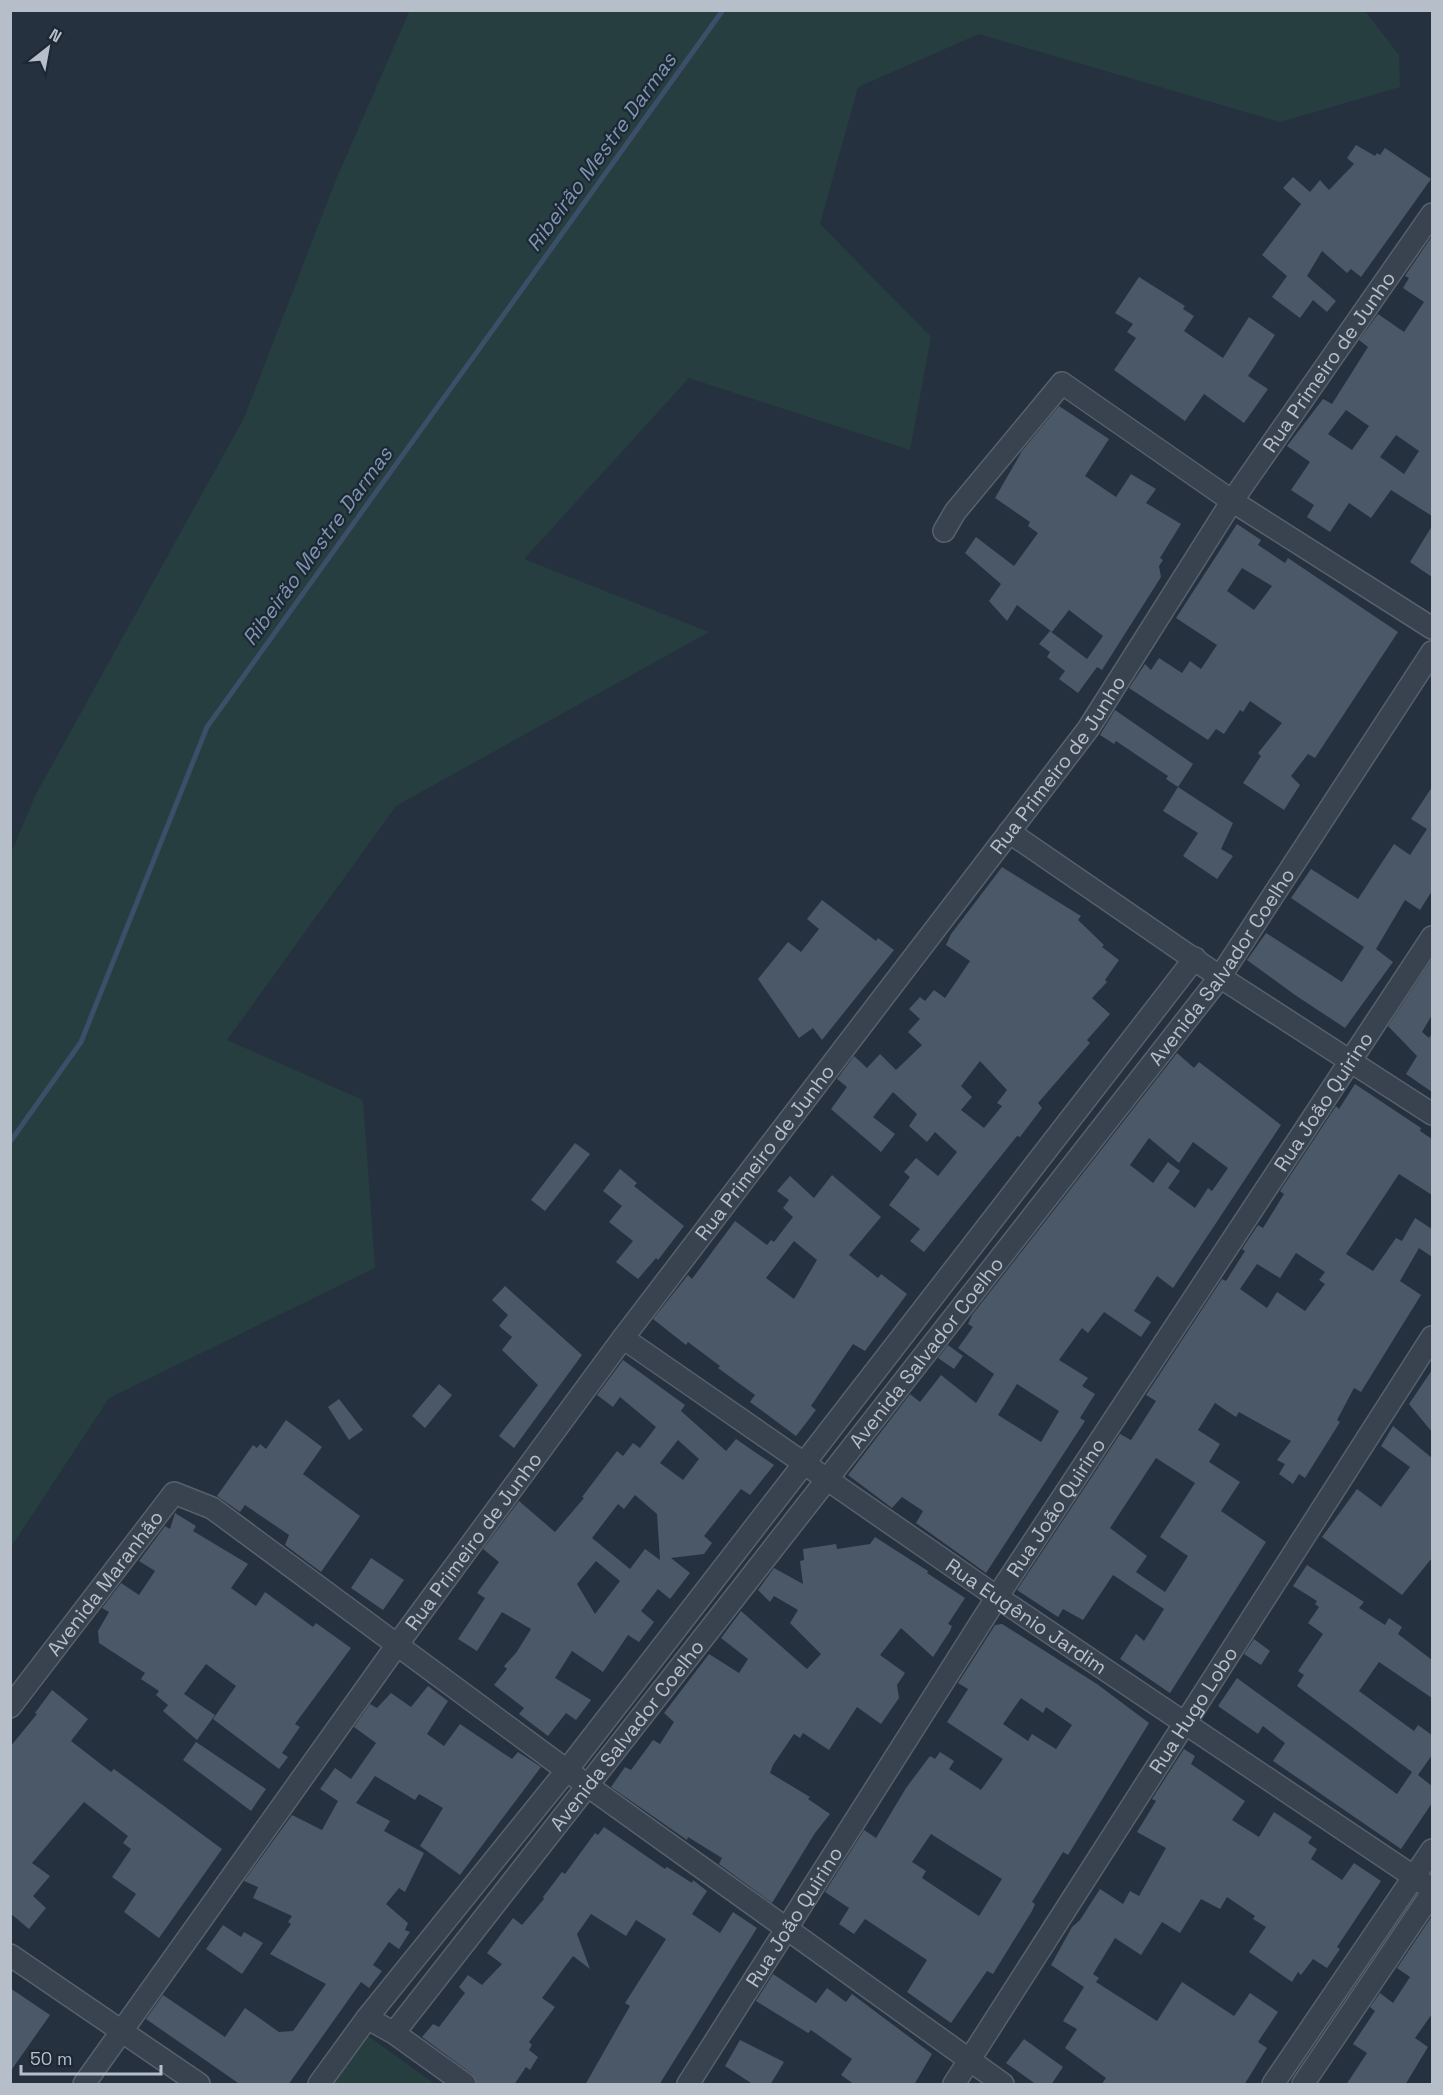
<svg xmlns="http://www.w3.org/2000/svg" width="1443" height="2095" font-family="'Space Grotesk',sans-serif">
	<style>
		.green { fill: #273e40 }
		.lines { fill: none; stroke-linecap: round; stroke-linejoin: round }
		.stream { stroke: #3b4f68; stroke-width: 5 }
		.building { fill: #4b5868; fill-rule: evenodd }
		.minor-casing { stroke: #57616c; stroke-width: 24 }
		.minor { stroke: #39434f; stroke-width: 21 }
		.labels { text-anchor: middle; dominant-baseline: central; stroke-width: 4.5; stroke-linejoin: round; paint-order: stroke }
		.street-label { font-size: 20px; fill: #b6bec9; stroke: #1e2834 }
		.water-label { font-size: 21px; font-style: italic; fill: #7d95b1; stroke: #1e2834 }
	</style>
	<rect width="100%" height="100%" fill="#25313f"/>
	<g class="green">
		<polygon points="410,10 1365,11 1399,55 1400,87 1280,122 979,34 858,87 820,224 931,337 910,450 689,378 524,559 709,632 396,806 227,1040 363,1100 375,1268 109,1398 11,1547 11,853 36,794 244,418 335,182"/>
		<polygon points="368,2036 435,2084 330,2084"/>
	</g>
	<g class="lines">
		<polyline class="stream" points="10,1142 81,1042 207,727 723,10"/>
	</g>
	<g class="building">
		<polygon points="1356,145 1375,156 1377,153 1380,155 1385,148 1431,179 1361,277 1351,269 1347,273 1322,251 1307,276 1336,301 1327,312 1313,300 1300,318 1272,297 1287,276 1262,255 1301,204 1283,188 1293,177 1310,192 1320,180 1329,190 1354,164 1347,158"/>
		<path d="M 1432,236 L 1432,516 L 1391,490 L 1371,518 L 1349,503 L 1330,532 L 1307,517 L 1314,505 L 1291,490 L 1310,462 L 1287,446 L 1323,399 L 1332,404 L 1368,347 L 1359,340 L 1378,314 L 1404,332 L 1424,302 L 1403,288 L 1409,278 L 1405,276 ZM 1346,410 L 1369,426 L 1352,450 L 1328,434 ZM 1396,435 L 1419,451 L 1404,474 L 1380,457 Z"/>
		<polygon points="1139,277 1185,306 1183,309 1194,316 1184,331 1223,358 1249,317 1275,335 1248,376 1268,389 1244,423 1204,394 1185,421 1114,370 1136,338 1127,332 1133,324 1115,313"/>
		<polygon points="1059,406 1109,439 1085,476 1116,497 1131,474 1156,489 1146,503 1181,524 1160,558 1163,560 1159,566 1161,577 1102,670 1097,667 1078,693 1059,679 1065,671 1047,657 1050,652 1039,644 1050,631 1087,659 1103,636 1069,610 1052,632 1017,605 1007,621 989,601 1001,584 965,553 976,537 1014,566 1038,533 1028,526 1030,522 995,498 1022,451"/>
		<path d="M 1237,524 L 1261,540 L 1258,545 L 1285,563 L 1288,558 L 1398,632 L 1315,758 L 1308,754 L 1291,776 L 1300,785 L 1284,810 L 1243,783 L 1261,756 L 1258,753 L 1282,723 L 1250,701 L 1243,712 L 1240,710 L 1224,734 L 1216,729 L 1208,740 L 1129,688 L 1145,664 L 1151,670 L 1159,658 L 1182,673 L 1190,661 L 1201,669 L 1217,645 L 1176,618 ZM 1242,568 L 1272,586 L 1254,610 L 1227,591 Z"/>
		<polygon points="1432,526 1432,577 1410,562"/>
		<polygon points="1115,710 1193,764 1178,787 1166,779 1168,776 1116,741 1114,744 1100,735"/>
		<polygon points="1178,787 1233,823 1221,849 1233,856 1217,879 1183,856 1198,833 1163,811"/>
		<polygon points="1432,787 1432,891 1420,910 1405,900 1376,949 1393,962 1345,1028 1295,995 1247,960 1266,933 1342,982 1364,947 1291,898 1311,869 1358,899 1394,844 1410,855 1427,829 1411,819"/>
		<path d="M 1002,867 L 1081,916 L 1078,920 L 1104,945 L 1102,947 L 1119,960 L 1105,980 L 1107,982 L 1092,998 L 1110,1014 L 1087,1040 L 1090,1043 L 1038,1103 L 1042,1108 L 1020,1137 L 1017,1136 L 924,1252 L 910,1241 L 920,1229 L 889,1205 L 910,1177 L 904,1172 L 916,1158 L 938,1176 L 957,1152 L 935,1132 L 927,1142 L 909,1126 L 917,1114 L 893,1092 L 873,1117 L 895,1134 L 881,1152 L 831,1109 L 847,1087 L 837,1079 L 854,1056 L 867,1068 L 880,1054 L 896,1070 L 922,1045 L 908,1032 L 920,1019 L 909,1009 L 920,997 L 925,1001 L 934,990 L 945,998 L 970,961 L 946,945 L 951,934 ZM 980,1061 L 1007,1090 L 997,1103 L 1002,1106 L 984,1128 L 961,1110 L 972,1097 L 961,1086 Z"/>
		<polygon points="822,900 876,941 878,938 894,950 822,1040 813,1028 799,1038 758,979 788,942 801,952 819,929 807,919"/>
		<polygon points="1432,959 1432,1015 1422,1032 1429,1038 1432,1033 1432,1092 1406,1074 1417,1056 1388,1026"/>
		<path d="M 1177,1053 L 1194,1068 L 1199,1062 L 1281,1125 L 1173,1288 L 1157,1276 L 1134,1311 L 1151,1322 L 1141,1337 L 1104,1312 L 1088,1333 L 1082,1328 L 1059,1360 L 1088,1378 L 1082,1386 L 1095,1394 L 1080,1418 L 1085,1421 L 986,1573 L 916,1523 L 923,1511 L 902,1497 L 892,1508 L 848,1475 L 910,1394 L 920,1402 L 941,1375 L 976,1403 L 994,1374 L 958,1348 L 973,1327 L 968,1324 L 972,1315 ZM 1149,1138 L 1179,1163 L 1193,1142 L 1228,1168 L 1212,1191 L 1208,1188 L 1195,1208 L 1168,1188 L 1180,1171 L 1168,1162 L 1153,1183 L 1130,1165 ZM 1017,1384 L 1059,1411 L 1041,1442 L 998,1415 Z"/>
		<path d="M 1355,1084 L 1421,1128 L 1420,1131 L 1432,1139 L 1432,1195 L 1399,1174 L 1346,1254 L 1373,1271 L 1396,1238 L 1402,1241 L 1415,1218 L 1432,1229 L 1432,1257 L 1419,1248 L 1400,1281 L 1421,1295 L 1361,1392 L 1354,1388 L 1337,1420 L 1340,1422 L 1305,1478 L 1299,1474 L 1293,1484 L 1279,1474 L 1285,1464 L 1277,1460 L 1291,1441 L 1239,1412 L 1236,1417 L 1215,1403 L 1198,1430 L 1220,1444 L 1209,1462 L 1240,1482 L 1221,1511 L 1266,1542 L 1170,1693 L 1120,1659 L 1136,1634 L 1144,1641 L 1164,1609 L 1113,1575 L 1083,1620 L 1063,1609 L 1058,1617 L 1017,1590 L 1120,1434 L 1131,1440 L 1156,1401 L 1146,1395 L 1222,1279 L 1226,1281 L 1245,1251 L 1242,1249 L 1258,1225 L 1263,1228 L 1284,1194 L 1280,1191 L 1336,1106 L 1339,1109 ZM 1296,1253 L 1325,1272 L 1319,1280 L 1325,1284 L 1305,1311 L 1277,1292 L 1267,1308 L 1240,1289 L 1257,1264 L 1280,1278 ZM 1156,1458 L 1195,1483 L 1160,1537 L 1188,1556 L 1165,1592 L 1136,1572 L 1147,1556 L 1110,1528 Z"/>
		<polygon points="575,1143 590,1154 545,1211 531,1200"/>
		<polygon points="620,1169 637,1183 634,1186 684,1226 658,1260 656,1258 638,1279 616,1262 633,1241 609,1222 622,1206 603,1191"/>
		<path d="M 832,1175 L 881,1217 L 849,1255 L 878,1278 L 881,1274 L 907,1294 L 865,1351 L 853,1344 L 811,1406 L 816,1410 L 796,1436 L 750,1402 L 755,1395 L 718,1368 L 720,1366 L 688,1342 L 686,1345 L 653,1319 L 688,1275 L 692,1279 L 735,1221 L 767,1245 L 771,1240 L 774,1242 L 793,1217 L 783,1208 L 789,1200 L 777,1191 L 790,1176 L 814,1198 ZM 794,1241 L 817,1260 L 794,1299 L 766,1278 Z"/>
		<polygon points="505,1286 582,1355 514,1448 499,1436 538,1385 502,1350 512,1337 499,1326 508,1315 492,1300"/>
		<polygon points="948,1345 963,1356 954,1369 938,1358"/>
		<path d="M 623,1360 L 685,1405 L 681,1411 L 726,1451 L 736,1439 L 774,1465 L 750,1495 L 741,1489 L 704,1536 L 712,1543 L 704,1554 L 671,1558 L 690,1573 L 670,1599 L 658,1589 L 641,1611 L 654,1622 L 639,1642 L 628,1635 L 603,1672 L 572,1651 L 555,1678 L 591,1700 L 576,1720 L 566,1713 L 548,1736 L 519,1714 L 524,1708 L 494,1685 L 507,1669 L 504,1666 L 516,1653 L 531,1629 L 502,1612 L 477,1651 L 458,1639 L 485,1598 L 477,1593 L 499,1562 L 483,1549 L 519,1501 L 555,1532 L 584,1498 L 582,1497 L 617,1451 L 623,1456 L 633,1443 L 640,1448 L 656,1427 L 620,1397 L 613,1407 L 597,1395 ZM 678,1440 L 699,1459 L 683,1480 L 660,1463 ZM 635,1495 L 657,1514 L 660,1560 L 645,1549 L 630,1569 L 592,1538 L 618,1504 L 624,1509 ZM 596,1561 L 620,1581 L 595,1614 L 577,1584 Z"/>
		<polygon points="1432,1370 1432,1432 1409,1404"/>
		<polygon points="439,1384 452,1395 425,1428 412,1416"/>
		<polygon points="339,1399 363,1430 349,1440 328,1407"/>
		<polygon points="286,1420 322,1447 303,1474 360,1516 321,1572 285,1545 289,1535 245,1505 240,1512 217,1496 253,1445 257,1448 260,1444 266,1449"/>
		<polygon points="1393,1426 1432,1458 1432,1558 1402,1595 1322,1537 1357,1489 1381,1507 1410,1467 1381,1446"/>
		<polygon points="175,1513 196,1526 193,1531 248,1564 231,1588 256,1606 265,1592 313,1627 316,1623 351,1648 295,1724 300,1727 282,1753 288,1757 279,1769 213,1719 236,1686 206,1664 184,1694 215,1715 197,1740 163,1711 168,1705 156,1695 159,1691 141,1679 145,1673 99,1643 98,1631 109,1612 102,1608 121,1583 139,1595 155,1571 139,1561 165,1526 170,1529"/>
		<polygon points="875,1537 928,1571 927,1573 965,1598 948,1624 952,1626 950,1631 933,1657 901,1628 880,1655 905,1673 897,1685 899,1698 881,1724 857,1707 829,1750 803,1733 800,1738 794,1734 773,1765 770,1773 810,1797 808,1799 830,1814 815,1833 772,1903 719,1864 722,1858 688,1837 687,1840 611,1787 625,1767 631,1770 653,1740 660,1744 674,1722 664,1713 709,1654 739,1673 748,1659 721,1638 741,1611 807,1669 821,1654 790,1623 798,1610 774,1596 770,1602 758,1590 774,1568 803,1584 800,1561 804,1560 803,1549 836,1544 837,1549 870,1544"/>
		<polygon points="371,1558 404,1580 383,1610 351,1588"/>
		<polygon points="1307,1565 1364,1602 1359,1608 1385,1625 1389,1618 1402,1627 1398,1634 1432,1660 1432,1698 1379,1662 1359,1691 1414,1731 1418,1725 1432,1735 1432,1755 1418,1775 1432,1786 1432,1803 1401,1849 1273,1761 1285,1743 1263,1726 1258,1734 1218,1706 1237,1678 1397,1794 1412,1772 1297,1686 1304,1675 1298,1671 1323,1634 1308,1623 1319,1607 1315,1604 1317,1601 1293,1586"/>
		<path d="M 1002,1624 L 1097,1684 L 1149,1723 L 1068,1855 L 1063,1852 L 1032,1902 L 1035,1904 L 1032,1911 L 993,1974 L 987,1971 L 951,2023 L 907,1992 L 927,1960 L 865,1919 L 854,1934 L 839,1924 L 849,1908 L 825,1892 L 864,1830 L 876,1838 L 906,1788 L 930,1756 L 935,1759 L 940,1752 L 954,1761 L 949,1769 L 981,1790 L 1003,1759 L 947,1722 L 968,1689 L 958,1683 L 995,1625 ZM 1021,1698 L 1043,1713 L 1046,1707 L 1072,1725 L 1056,1749 L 1032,1734 L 1028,1741 L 1003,1724 ZM 931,1834 L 1002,1879 L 979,1916 L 922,1878 L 926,1871 L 912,1862 Z"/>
		<polygon points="1254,1639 1270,1651 1261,1665 1244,1654"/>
		<polygon points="428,1686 448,1701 427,1734 444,1746 460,1724 512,1759 518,1752 541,1767 460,1875 420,1846 443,1808 419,1794 415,1800 375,1776 356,1803 390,1821 384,1831 424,1853 405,1892 399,1888 386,1904 408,1923 405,1930 410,1932 399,1949 389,1942 373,1965 382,1971 369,1988 361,1982 288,2085 241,2085 146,2019 163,1995 225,2037 245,2008 279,2032 293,2031 326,1984 270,1954 291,1924 288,1922 292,1916 253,1898 258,1887 244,1881 292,1815 322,1830 338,1801 320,1789 335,1768 351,1779 376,1743 354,1727 370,1704 377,1708 391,1693 411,1707"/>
		<polygon points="52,1690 88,1719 71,1741 111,1772 114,1769 222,1849 159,1938 124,1912 136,1894 112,1877 131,1849 123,1843 128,1836 84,1802 32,1863 50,1876 33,1896 46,1908 29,1929 10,1913 10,1747 37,1714 35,1713"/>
		<polygon points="196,1742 266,1789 251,1811 183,1760"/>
		<polygon points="1184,1749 1195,1756 1191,1764 1245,1801 1232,1820 1259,1837 1274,1812 1312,1837 1308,1843 1317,1849 1311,1859 1342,1880 1354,1863 1381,1881 1337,1947 1340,1949 1327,1968 1313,1959 1301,1975 1298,1972 1292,1982 1249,1952 1266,1927 1253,1919 1255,1916 1227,1897 1220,1909 1201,1899 1180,1933 1162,1922 1141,1955 1115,1938 1093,1974 1099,1978 1096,1982 1157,2021 1182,1982 1234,2016 1250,1993 1278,2012 1258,2042 1267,2048 1244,2085 1101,2085 1106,2078 1065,2048 1077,2029 1063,2021 1084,1987 1051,1965 1072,1927 1080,1920 1100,1889 1123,1904 1130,1891 1139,1896 1166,1848 1137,1832 1156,1801 1152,1799"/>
		<polygon points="604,1827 665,1869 667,1867 692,1883 693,1880 707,1891 692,1914 720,1933 733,1912 757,1928 659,2085 585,2085 630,2006 625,2003 666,1939 636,1920 626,1936 591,1914 577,1934 590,1969 573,1956 542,1998 555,2007 529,2042 532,2045 529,2050 538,2057 530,2070 526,2067 514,2085 478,2085 472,2074 422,2037 433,2024 439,2027 465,1993 459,1987 468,1975 482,1985 502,1964 487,1953 513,1918 522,1925 544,1899 543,1897 562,1872 565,1874 595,1833 598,1835"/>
		<polygon points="1432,1916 1432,2014 1415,2038 1428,2047 1405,2085 1346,2085 1367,2053 1353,2044 1375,2011 1370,2007 1380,1993 1393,2003 1410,1977 1397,1968"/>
		<polygon points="223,1925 241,1937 244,1932 263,1943 242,1974 206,1949"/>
		<polygon points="773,1974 816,2003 827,1988 846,2002 852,1994 932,2054 914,2085 855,2085 841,2075 852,2059 811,2030 808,2033 756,2001"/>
		<polygon points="10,1988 50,2015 10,2072"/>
		<polygon points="1024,2039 1063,2067 1051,2085 1037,2085 1006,2063"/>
		<polygon points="740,2040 784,2062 770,2085 754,2085 725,2066"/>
	</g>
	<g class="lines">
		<defs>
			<g id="minor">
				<polyline points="944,531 955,512 1062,383 1232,501 1432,628"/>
				<polyline points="1009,832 1220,977 1432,1114"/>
				<path id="s1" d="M 623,1338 L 997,1597 L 1432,1889"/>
				<path id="s2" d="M 10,1707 L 174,1493 L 212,1508 L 588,1786 L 1003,2084"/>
				<polyline points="10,1955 199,2084"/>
				<polyline points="367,2018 394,2033 465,2084"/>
				<path id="s3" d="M 394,2033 L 1220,977 L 1432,652"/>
				<path id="s4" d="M 84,2084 L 397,1645 L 623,1338 L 1088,729 L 1232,501 L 1432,214"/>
				<polyline points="319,2084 367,2018 567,1770 1195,958"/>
				<path id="s5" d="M 688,2084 L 997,1597 L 1432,937"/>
				<path id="s6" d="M 954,2084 L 1432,1337"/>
				<polyline points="1273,2084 1432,1850"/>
				<polyline points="1303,2084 1432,1893"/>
			</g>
		</defs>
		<use href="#minor" class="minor-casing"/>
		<use href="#minor" class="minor"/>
	</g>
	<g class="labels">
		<g class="street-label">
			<text stroke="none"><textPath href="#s4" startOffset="2126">Rua Primeiro de Junho</textPath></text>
			<text stroke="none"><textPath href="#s4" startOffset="1640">Rua Primeiro de Junho</textPath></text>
			<text stroke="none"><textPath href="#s3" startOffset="1350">Avenida Salvador Coelho</textPath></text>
			<text stroke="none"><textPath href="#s5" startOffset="1170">Rua João Quirino</textPath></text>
			<text stroke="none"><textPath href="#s4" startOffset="1154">Rua Primeiro de Junho</textPath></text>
			<text stroke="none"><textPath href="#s3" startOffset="864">Avenida Salvador Coelho</textPath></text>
			<text stroke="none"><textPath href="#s5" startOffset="684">Rua João Quirino</textPath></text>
			<text stroke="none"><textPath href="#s4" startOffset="668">Rua Primeiro de Junho</textPath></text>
			<text stroke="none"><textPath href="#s2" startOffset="156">Avenida Maranhão</textPath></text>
			<text stroke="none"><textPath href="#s1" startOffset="490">Rua Eugênio Jardim</textPath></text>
			<text stroke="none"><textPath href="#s6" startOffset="444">Rua Hugo Lobo</textPath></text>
			<text stroke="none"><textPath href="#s3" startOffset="378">Avenida Salvador Coelho</textPath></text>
			<text stroke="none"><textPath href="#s5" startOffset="198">Rua João Quirino</textPath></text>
		</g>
		<g class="water-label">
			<text transform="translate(601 152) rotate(-54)">Ribeirão Mestre Darmas</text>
			<text transform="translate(317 546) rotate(-54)">Ribeirão Mestre Darmas</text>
		</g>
	</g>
	<rect width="1443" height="2095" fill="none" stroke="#b6bec9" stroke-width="24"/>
	<g transform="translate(48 48) rotate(31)" stroke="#1e2834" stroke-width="4.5" paint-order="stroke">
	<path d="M0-4.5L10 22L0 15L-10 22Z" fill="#b6bec9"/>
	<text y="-9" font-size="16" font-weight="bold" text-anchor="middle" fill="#b6bec9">N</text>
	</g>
	<path d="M21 2065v9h140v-9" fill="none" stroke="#b6bec9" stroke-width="3"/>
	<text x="30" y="2065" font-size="18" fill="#b6bec9" stroke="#1e2834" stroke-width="4.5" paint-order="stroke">50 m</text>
</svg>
